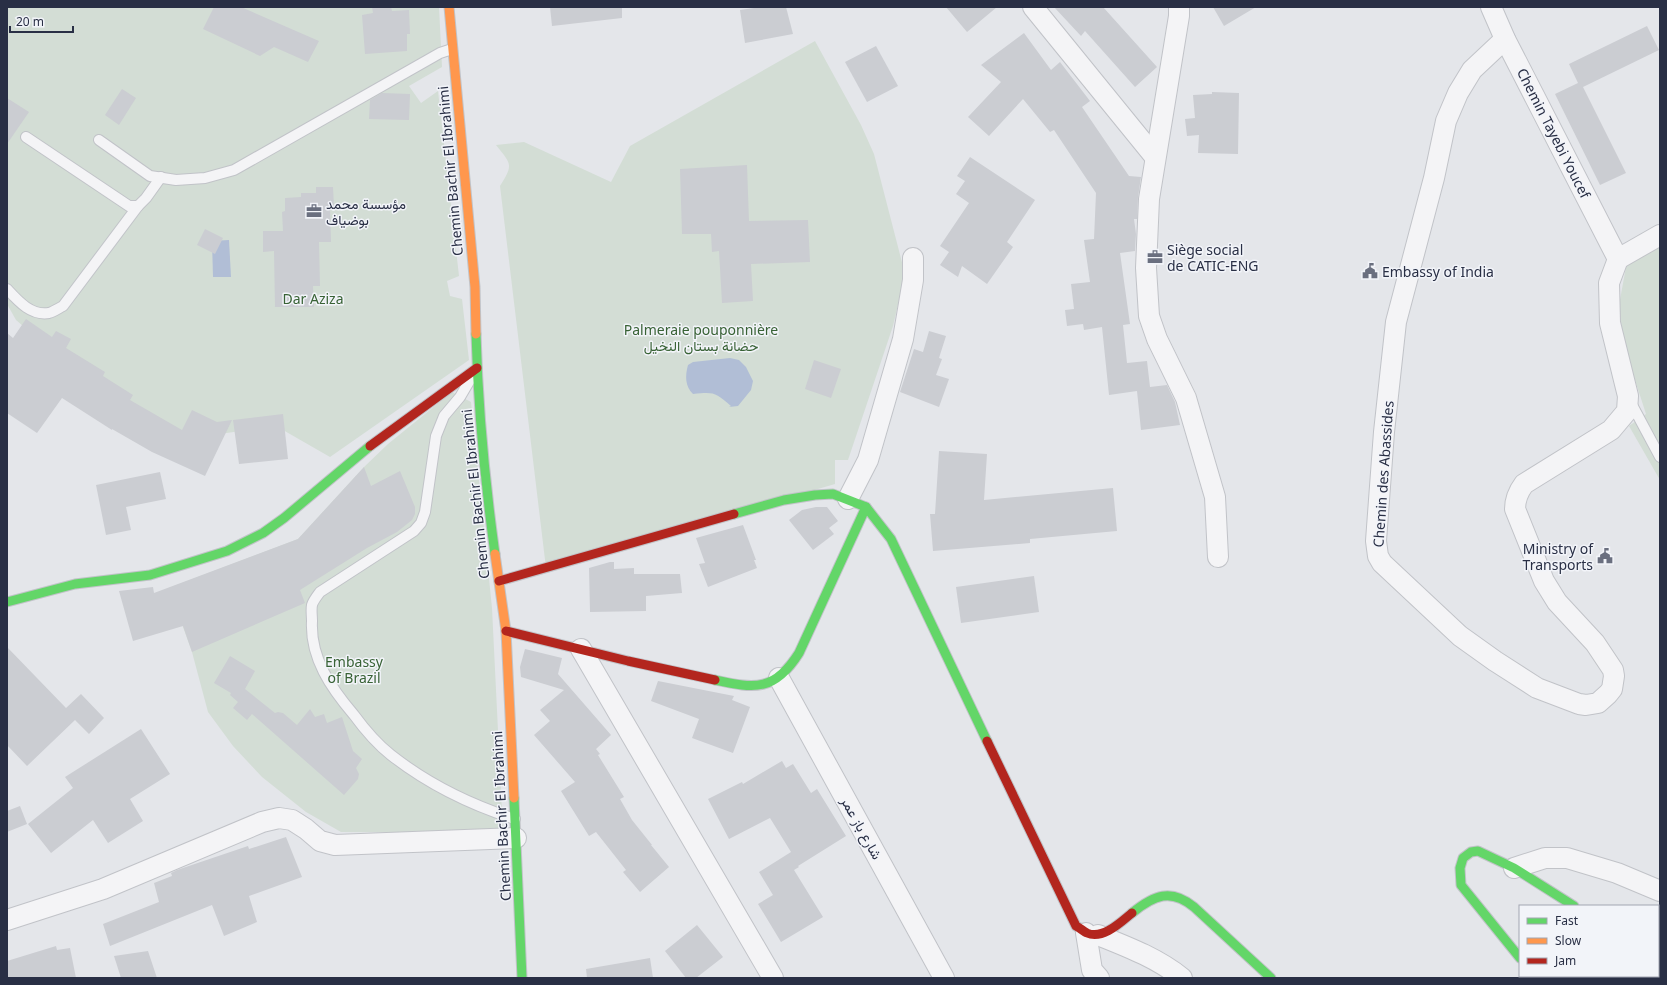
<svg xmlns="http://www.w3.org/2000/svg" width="1667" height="985" font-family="'Noto Sans',Vazirmatn,sans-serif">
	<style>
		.green { fill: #d3ddd5 }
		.water { fill: #b1bed6 }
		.building { fill: #cbcdd2 }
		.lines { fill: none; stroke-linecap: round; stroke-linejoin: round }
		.lane-casing { stroke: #c1c3c8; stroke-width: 12 }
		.street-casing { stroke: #c1c3c8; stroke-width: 22 }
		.fast-casing { stroke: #c1c3c8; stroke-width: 11 }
		.slow-casing { stroke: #c1c3c8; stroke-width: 11 }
		.jam-casing { stroke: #c1c3c8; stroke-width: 11 }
		.lane { stroke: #f4f4f6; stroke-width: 10 }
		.street { stroke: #f4f4f6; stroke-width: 20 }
		.fast { stroke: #63d668; stroke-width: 9 }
		.slow { stroke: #ff974d; stroke-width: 9 }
		.jam { stroke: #b3261e; stroke-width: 9 }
		.labels { text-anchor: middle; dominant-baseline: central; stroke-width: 3; stroke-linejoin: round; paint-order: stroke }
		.street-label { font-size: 14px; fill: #292f45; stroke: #f2f4f9 }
		.poi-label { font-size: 14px; fill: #292f45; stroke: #f2f4f9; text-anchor: start }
		.park-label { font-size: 14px; fill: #386235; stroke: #f2f4f9 }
	</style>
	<rect width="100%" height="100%" fill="#e4e6ea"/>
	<g class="green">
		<polygon points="7,7 439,7 442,67 409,86 421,103 438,91 459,276 447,281 450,296 462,299 469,360 330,457 276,426 185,439 51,350 16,320 7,304"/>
		<path d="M 815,41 L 861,125 L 874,154 L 905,274 L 893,326 L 848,460 L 835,460 L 835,484 L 546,568 L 500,186 C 514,164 511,164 496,145 L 524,142 L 611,182 L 630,146 Z"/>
		<polygon points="1660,239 1660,480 1629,426 1646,414 1624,346 1619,305 1626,267 1644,248"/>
		<polygon points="452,392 471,402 492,608 503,833 341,832 306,812 262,777 233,746 208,712 192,652 169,588 298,539 364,467 388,444"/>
	</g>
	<g class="water">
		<polygon points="229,240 231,277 213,277 212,241"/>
		<path d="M 730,358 L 739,360 L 746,367 L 753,381 L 751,390 L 738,406 L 729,407 L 731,406 C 715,392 714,392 693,394 C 685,386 685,376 688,365 L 693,362 Z"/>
	</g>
	<g class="building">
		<polygon points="214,7 241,7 319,41 308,62 274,47 260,56 203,29"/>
		<polygon points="372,7 391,7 392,11 409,10 410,34 407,34 407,51 365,54 362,15 373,13"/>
		<polygon points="550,7 622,7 622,18 552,26"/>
		<polygon points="761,7 786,7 793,34 745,43 740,10"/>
		<polygon points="946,7 997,7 967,32"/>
		<polygon points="1054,7 1103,7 1157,67 1135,87 1085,31 1081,36"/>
		<polygon points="1213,7 1256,7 1224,26"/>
		<polygon points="1647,26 1659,50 1583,87 1626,173 1600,185 1555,94 1578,83 1569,64"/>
		<polygon points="1024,33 1051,70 1060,62 1090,101 1082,107 1129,176 1141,177 1138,197 1137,219 1134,219 1136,234 1135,251 1120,253 1130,324 1123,325 1127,363 1147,361 1150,387 1167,385 1175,402 1180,425 1141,430 1137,391 1109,395 1102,327 1084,330 1083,324 1067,326 1065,310 1074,309 1071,284 1090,282 1084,240 1094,239 1096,193 1054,130 1050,132 1023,99 989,136 968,117 1001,82 981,65"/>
		<polygon points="876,46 898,86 867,102 845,62"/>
		<polygon points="122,89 136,98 119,125 105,115"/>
		<polygon points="1212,92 1239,93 1238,154 1198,153 1199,135 1187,136 1185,119 1195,118 1193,95 1212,94"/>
		<polygon points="382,93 410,94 409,120 369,119 370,100"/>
		<polygon points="7,98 29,112 7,144"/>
		<polygon points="970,157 1035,200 1007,242 1013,247 987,284 962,266 958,277 940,265 949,252 940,246 969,203 956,194 965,181 957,176"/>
		<polygon points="747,165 749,221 808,220 810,262 751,264 753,301 722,303 719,251 712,252 711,234 682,234 680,169"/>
		<polygon points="316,187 333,187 334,207 330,207 331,242 319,242 320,286 313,286 314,307 275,307 274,251 263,252 263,231 283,231 282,212 285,211 285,198 301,197 301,193 316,193"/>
		<polygon points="205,229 223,238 215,254 197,245"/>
		<polygon points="26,319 52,337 56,331 71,339 66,348 105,372 103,376 133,395 130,400 182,430 192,410 217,422 232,420 205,476 152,452 112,429 112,430 62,398 37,433 7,413 7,333 13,338"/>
		<polygon points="929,331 946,336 939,358 942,359 936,375 949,379 939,407 900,392 914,349 923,352"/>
		<polygon points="814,360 841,369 831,398 805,389"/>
		<polygon points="283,414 288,459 239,464 233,420"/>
		<polygon points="939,451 987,454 984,500 1113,488 1117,531 1030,539 1030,543 933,551 930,514 935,514"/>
		<polygon points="364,467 371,486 400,471 415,507 415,514 412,520 397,532 367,548 300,590 305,603 192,652 183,626 133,641 119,591 153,587 154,593 298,539"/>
		<polygon points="160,472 166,499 126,507 131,530 106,535 96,485"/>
		<polygon points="816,507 827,507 838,521 829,528 834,534 813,550 789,520 802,510"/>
		<polygon points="743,525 756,560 754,560 757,568 708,587 699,564 705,563 696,538"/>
		<polygon points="610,562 614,562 614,569 634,568 634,574 680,574 682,593 646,596 646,611 590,612 589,568"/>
		<polygon points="1034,576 1039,612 961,623 956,587"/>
		<polygon points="7,647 66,708 81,694 104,718 89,734 75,720 27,766 7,745"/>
		<polygon points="525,649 562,658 558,674 611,735 596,749 600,754 598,755 624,797 620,799 632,820 652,845 651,845 669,867 640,892 623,872 626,870 596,832 589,836 561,791 575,782 534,735 550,721 540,710 564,690 521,677 520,667"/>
		<polygon points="230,656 255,671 245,689 275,713 278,712 283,713 297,725 310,709 315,717 324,714 327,723 342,717 353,751 362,759 356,768 359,774 358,779 344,795 252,714 247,720 233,708 238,702 230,695 231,693 214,683"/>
		<polygon points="658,681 734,696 732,700 750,707 733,753 692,738 699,719 651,701"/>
		<polygon points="141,729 170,774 130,799 143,821 108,843 93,820 51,853 28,824 73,788 65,777"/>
		<polygon points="782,761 786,768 793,764 811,793 817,789 846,836 798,866 799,867 794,870 823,917 781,942 758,904 773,895 759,872 791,852 770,818 729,839 708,799 742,782 743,784"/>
		<polygon points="20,806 27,824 7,832 7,811"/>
		<polygon points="286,837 302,877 249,896 257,922 224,936 212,905 110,946 103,924 159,902 154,883 172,876 171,873 177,870 248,846 249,849"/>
		<polygon points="697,925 723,957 696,978 686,978 665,951"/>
		<polygon points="56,946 57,950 70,948 76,978 7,978 7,961"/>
		<polygon points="148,951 157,978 121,978 114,956"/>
		<polygon points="650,958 653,978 587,978 586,969"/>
	</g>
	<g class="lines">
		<defs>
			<g id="lane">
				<polyline points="26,137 129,206 138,206 146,198 161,177"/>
				<polyline points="99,140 150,176 176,180 205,178 234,170 440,53 452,49"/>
				<path d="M 7,289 C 18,301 31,316 49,313 C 53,312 59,308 63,306 L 138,206"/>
				<path d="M 470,380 L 460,397 L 444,416 L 436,436 L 425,512 L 421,523 L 414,531 L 320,592 C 317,596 313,601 312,605 C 311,610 312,616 312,621 C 310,658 331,688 354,715 C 365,730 377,744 391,755 C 428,784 471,805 515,819"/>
				<polyline points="1630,401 1660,457"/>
			</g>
			<g id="street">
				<polyline points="1033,7 1155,157"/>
				<polyline points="1179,7 1179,16 1149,199 1146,268 1149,316 1157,339 1186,398 1215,497 1218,557"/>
				<polyline points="1491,7 1505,39 1618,259"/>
				<path d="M 1505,39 L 1472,70 L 1458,93 L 1446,121 L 1434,178 L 1396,322 L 1384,432 L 1376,541 L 1378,556 L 1382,563 L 1460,636 L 1495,661 L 1537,688 L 1579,704 L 1586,705 L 1598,703 L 1608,694 L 1612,689 L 1614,676 L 1613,670 L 1595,643 L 1557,602 L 1544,581 L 1515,509 C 1515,499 1518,492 1524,484 L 1611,430 L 1627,411 L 1628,396 L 1610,323 L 1609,283 L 1618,259"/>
				<polyline points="1618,259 1660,235"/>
				<polyline points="848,499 868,460 903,339 913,280 913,258"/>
				<polyline points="581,649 773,978"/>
				<polyline points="779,678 944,978"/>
				<polyline points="1514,868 1545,858 1567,858 1617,873 1660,891"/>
				<polyline points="7,920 103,889 262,822 279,818 292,820 306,829 320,841 335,845 516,838"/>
				<polyline points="1086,933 1092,970 1099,978"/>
				<path d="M 1098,935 C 1128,947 1157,958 1182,978"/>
			</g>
			<g id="fast">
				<path d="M 476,334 C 478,407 485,482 495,554"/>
				<polyline points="734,514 784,500 815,495 833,494 866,507 891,539 987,741"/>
				<polyline points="7,602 75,584 150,575 227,551 263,533 284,518 370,446"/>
				<path d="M 715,680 C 756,689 775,691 799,653 L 866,507"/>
				<polyline points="514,798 522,978"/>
				<path d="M 1132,913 C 1154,895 1171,888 1194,907 L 1271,978"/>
				<polyline points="1520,958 1461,885 1460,868 1463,858 1471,852 1478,851 1514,868 1574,906"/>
				<polyline points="1534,976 1536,978"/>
			</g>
			<g id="slow">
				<polyline points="449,7 475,287 476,334"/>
				<polyline points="495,554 506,631 514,798"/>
				<polyline points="1658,964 1660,965"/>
			</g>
			<g id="jam">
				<polyline points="370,446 477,368"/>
				<polyline points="499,581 734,514"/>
				<polyline points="506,631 628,661 715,680"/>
				<path d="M 987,741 L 1076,926 C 1080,928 1083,931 1087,933 C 1103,940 1121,922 1132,913"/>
			</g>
		</defs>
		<use href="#lane" class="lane-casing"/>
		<use href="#street" class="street-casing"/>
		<use href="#fast" class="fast-casing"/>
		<use href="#slow" class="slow-casing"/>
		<use href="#jam" class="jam-casing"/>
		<use href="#lane" class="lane"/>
		<use href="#street" class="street"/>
		<use href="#fast" class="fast"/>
		<use href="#slow" class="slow"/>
		<use href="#jam" class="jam"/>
	</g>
	<defs>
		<symbol id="office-bare" viewBox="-9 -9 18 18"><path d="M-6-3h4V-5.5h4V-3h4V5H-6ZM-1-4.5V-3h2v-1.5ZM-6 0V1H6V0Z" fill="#6a6f7f" stroke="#f2f4f9" stroke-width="2.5" paint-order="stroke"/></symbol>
		<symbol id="civic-bare" viewBox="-9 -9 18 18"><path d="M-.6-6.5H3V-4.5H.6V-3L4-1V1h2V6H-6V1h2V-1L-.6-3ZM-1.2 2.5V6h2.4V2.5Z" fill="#6a6f7f" stroke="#f2f4f9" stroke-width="2.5" paint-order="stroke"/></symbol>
	</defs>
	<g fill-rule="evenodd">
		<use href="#office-bare" x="303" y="200" width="22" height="22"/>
		<use href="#office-bare" x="1144" y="246" width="22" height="22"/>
		<use href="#civic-bare" x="1359" y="260" width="22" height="22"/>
		<use href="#civic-bare" x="1594" y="545" width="22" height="22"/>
	</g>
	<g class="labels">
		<g class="street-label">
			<text transform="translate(1554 133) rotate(63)">Chemin Tayebi Youcef</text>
			<text transform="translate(450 171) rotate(-95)">Chemin Bachir El Ibrahimi</text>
			<text transform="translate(1383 474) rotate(-86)">Chemin des Abassides</text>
			<text transform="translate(475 494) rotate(-96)">Chemin Bachir El Ibrahimi</text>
			<text transform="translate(501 816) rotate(-93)">Chemin Bachir El Ibrahimi</text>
			<text transform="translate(862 828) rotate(61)">شارع باز عمر</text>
		</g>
		<g class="poi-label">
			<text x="326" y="203">مؤسسة محمد<tspan x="326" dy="16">بوضياف</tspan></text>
			<text x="1167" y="249">Siège social<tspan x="1167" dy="16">de CATIC-ENG</tspan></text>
			<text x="1382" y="271">Embassy of India</text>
			<text x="1593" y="548" text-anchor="end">Ministry of<tspan x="1593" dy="16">Transports</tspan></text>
		</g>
		<g class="park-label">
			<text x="313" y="298">Dar Aziza</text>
			<text x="701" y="329">Palmeraie pouponnière<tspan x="701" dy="16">حضانة بستان النخيل</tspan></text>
			<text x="354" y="661">Embassy<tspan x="354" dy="16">of Brazil</tspan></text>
		</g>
	</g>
	<rect width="1667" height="985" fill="none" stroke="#292f45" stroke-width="16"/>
	<rect x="1519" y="905" width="140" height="72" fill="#f2f4f9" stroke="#a2a5b1"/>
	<rect x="1527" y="918" width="20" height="6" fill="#63d668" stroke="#a2a5b1"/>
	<text x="1555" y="925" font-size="12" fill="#292f45">Fast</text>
	<rect x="1527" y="938" width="20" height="6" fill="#ff974d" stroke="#a2a5b1"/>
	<text x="1555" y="945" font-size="12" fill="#292f45">Slow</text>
	<rect x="1527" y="958" width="20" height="6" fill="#b3261e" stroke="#a2a5b1"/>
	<text x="1555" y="965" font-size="12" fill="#292f45">Jam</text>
	<path d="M10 26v6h63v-6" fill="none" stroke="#292f45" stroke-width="2"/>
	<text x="16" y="26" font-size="12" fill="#292f45" stroke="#f2f4f9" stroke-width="3" paint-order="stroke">20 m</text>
</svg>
